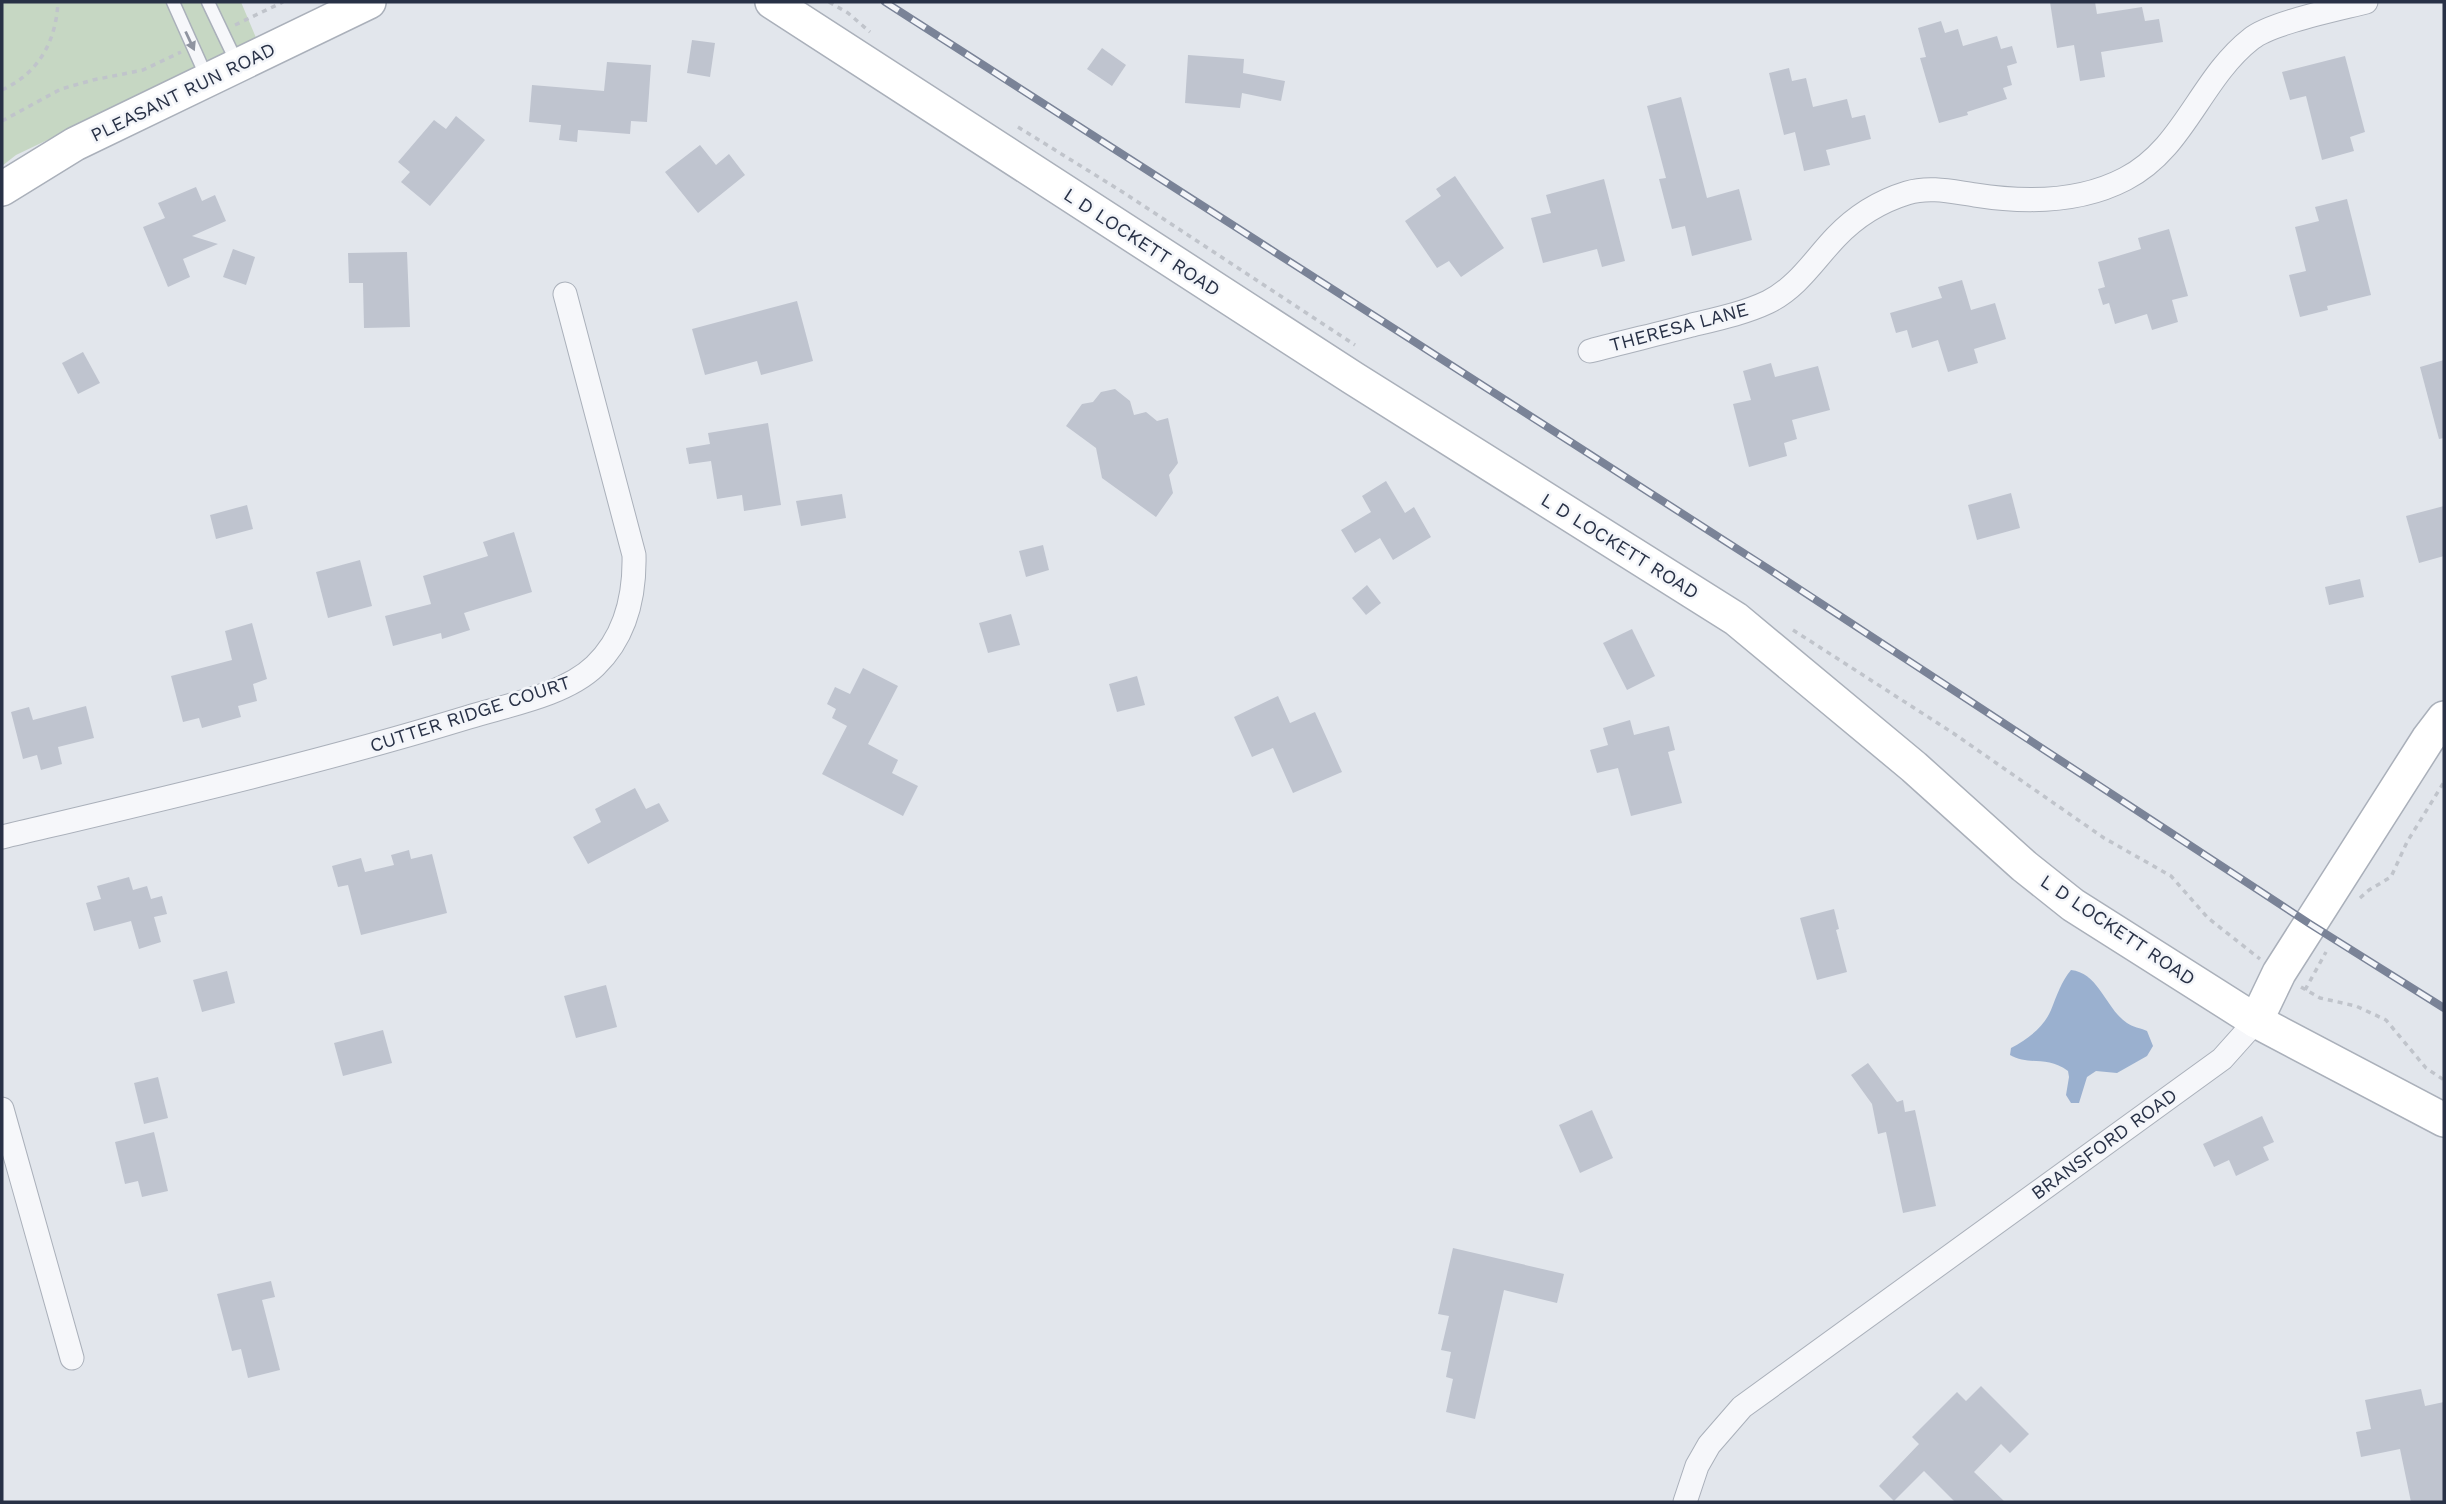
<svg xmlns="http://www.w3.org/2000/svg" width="2446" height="1504" font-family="'Work Sans',sans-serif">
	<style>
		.green { fill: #c6d7c3 }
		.water { fill: #9ab0cf }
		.building { fill: #bfc4cf }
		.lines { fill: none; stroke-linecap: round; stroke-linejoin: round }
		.lane-casing { stroke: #aab0ba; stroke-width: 15 }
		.street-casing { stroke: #aab0ba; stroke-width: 25 }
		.secondary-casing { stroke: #aab0ba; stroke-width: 36 }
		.path { stroke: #c0c4cb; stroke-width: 3.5; stroke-dasharray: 5 5; stroke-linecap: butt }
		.lane { stroke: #f6f7fa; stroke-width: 12 }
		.street { stroke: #f6f7fa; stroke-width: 23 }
		.secondary { stroke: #fff; stroke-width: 33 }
		.rail-casing { stroke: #7a8397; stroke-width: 8 }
		.rail { stroke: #f3f5f9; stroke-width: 5; stroke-dasharray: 16; stroke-linecap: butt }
		.oneway { fill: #8f94a0 }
		.labels { text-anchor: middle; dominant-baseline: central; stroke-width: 5; stroke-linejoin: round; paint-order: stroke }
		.street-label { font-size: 19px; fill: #283146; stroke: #f3f5f9 }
	</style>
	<rect width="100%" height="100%" fill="#e2e6ec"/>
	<polygon class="green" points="2,2 241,2 257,40 16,155 2,166"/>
	<path class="water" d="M 2071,970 C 2099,973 2106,1009 2127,1023 C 2132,1027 2141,1028 2147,1031 L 2153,1046 L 2147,1056 L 2117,1073 L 2096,1071 L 2087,1077 L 2079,1103 L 2071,1103 L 2066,1095 L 2069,1077 L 2068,1071 C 2047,1055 2028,1066 2010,1055 L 2011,1048 C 2028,1039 2044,1027 2051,1010 C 2057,995 2061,982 2071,970 Z"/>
	<g class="building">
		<polygon points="2050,2 2095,2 2097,14 2142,7 2145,21 2159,19 2163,42 2101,52 2105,77 2080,81 2074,45 2057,48"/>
		<polygon points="1941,21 1945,33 1958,29 1963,46 1997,36 2001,49 2012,46 2017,63 2007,66 2012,85 2003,88 2007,99 1967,112 1968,115 1939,123 1920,58 1926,57 1918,28"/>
		<polygon points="692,40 715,43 710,77 687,73"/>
		<polygon points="1102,48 1126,65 1112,86 1087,69"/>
		<polygon points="1188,55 1244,59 1243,73 1285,81 1281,101 1242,93 1240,108 1185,103"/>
		<polygon points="2345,56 2365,132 2350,137 2354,151 2322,160 2306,96 2290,100 2282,72"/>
		<polygon points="607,62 651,65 647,122 631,121 630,134 578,130 577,142 559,140 561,125 529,122 532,85 604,91"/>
		<polygon points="1789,68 1792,81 1806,78 1813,107 1847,99 1852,118 1865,115 1871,139 1826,150 1830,165 1804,171 1795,132 1784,135 1769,73"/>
		<polygon points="1681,97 1707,198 1739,189 1752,240 1692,256 1685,226 1672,229 1659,179 1666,178 1647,106"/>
		<polygon points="456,116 485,140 430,206 401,182 410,172 398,162 434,120 446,129"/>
		<polygon points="700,145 716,165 729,154 745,175 698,213 665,172"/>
		<polygon points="1455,176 1504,248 1461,277 1449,261 1437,268 1405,221 1441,196 1436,189"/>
		<polygon points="1604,179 1625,261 1602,267 1597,249 1543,263 1531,218 1551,213 1546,195"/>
		<polygon points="196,187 202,201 215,195 226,221 192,236 218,244 183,259 190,277 168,287 143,227 165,218 158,203"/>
		<polygon points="2347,199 2371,295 2327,306 2328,310 2300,317 2289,275 2306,271 2295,227 2319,221 2315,207"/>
		<polygon points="2169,229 2188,296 2172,300 2178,322 2152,330 2147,314 2115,324 2109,303 2103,305 2098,289 2105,287 2098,262 2141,249 2138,238"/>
		<polygon points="233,249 255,257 246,285 223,277"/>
		<polygon points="407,252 410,327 364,328 363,283 349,283 348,253"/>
		<polygon points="1962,280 1971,310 1995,303 2006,339 1974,349 1978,363 1948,372 1938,340 1912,348 1907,330 1896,333 1890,313 1942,298 1938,287"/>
		<polygon points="797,301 813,361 761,375 757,361 705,375 692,329"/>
		<polygon points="83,352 100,383 78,394 62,363"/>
		<polygon points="2444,360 2444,438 2439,439 2420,367"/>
		<polygon points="1771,363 1775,377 1818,366 1830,410 1792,420 1797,439 1784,443 1787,456 1749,467 1733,404 1751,400 1743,371"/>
		<polygon points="1115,389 1130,401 1134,415 1146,412 1157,421 1168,418 1178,463 1169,475 1173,493 1156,517 1102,478 1096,448 1066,426 1082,404 1093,402 1101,392"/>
		<polygon points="768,423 781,505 744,511 742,495 717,499 711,461 689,464 686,448 710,444 708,433"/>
		<polygon points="1386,481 1405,513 1414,507 1431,537 1393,560 1380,538 1355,553 1341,530 1371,512 1362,496"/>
		<polygon points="2011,493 2020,528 1977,540 1968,505"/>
		<polygon points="842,494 846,518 801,526 796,501"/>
		<polygon points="247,505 253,529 216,539 210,515"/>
		<polygon points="2444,506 2444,556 2419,563 2406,516"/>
		<polygon points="514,532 532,592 464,613 470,630 442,639 441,633 393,646 385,616 431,604 423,576 488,556 483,542"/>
		<polygon points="1043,545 1049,570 1026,577 1019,551"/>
		<polygon points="360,560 372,606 328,618 316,572"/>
		<polygon points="2360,579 2364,597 2329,605 2325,587"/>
		<polygon points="1367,585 1381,603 1366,615 1352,598"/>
		<polygon points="1011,614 1020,645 988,653 979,623"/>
		<polygon points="252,623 267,679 253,684 257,701 238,706 241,717 202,728 199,718 183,722 171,676 232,660 225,631"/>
		<polygon points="1632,629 1655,676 1627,690 1603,643"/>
		<polygon points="863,668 898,686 868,744 898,760 892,773 918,786 903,816 822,774 847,726 832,718 836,709 827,704 835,687 850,694"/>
		<polygon points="1137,676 1145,705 1117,712 1109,684"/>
		<polygon points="1278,696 1290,723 1315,712 1342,772 1293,793 1273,748 1252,757 1234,717"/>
		<polygon points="86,706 94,738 58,747 62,764 41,770 37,755 23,759 11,712 29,707 33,720"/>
		<polygon points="1630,720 1634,735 1669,726 1675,750 1668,752 1682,803 1631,816 1618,768 1597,773 1590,750 1608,745 1603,728"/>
		<polygon points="635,788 646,809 659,803 669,821 588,864 573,837 601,822 595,809"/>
		<polygon points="409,850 411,859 432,854 447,913 361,935 348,885 338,887 332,866 361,858 365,872 394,865 391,855"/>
		<polygon points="129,877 133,890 147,886 151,899 162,896 167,914 154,917 161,942 139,949 131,921 94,931 86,903 101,899 97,886"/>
		<polygon points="1834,909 1839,929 1836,930 1847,972 1817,980 1800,918"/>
		<polygon points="227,971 235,1003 202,1012 193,980"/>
		<polygon points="606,985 617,1027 576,1038 564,996"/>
		<polygon points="383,1030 392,1063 343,1076 334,1043"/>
		<polygon points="1868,1063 1897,1102 1903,1100 1905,1112 1915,1110 1936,1206 1903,1213 1886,1132 1878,1134 1872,1104 1851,1075"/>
		<polygon points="158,1077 168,1118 144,1124 134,1083"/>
		<polygon points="1592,1110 1613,1158 1580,1173 1559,1125"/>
		<polygon points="2262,1116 2274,1142 2263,1147 2269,1160 2236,1176 2229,1160 2214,1167 2203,1144"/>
		<polygon points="154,1132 168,1191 142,1197 138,1181 125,1184 115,1142"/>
		<polygon points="1453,1248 1564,1274 1557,1303 1504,1290 1475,1419 1446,1412 1453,1379 1446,1377 1451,1352 1441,1350 1449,1316 1438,1314"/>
		<polygon points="271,1281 275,1297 262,1300 280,1370 248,1378 241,1349 232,1351 217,1294"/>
		<polygon points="1981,1386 2029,1434 2010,1453 2001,1444 1974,1472 2005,1502 1955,1502 1924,1471 1894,1501 1879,1486 1919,1444 1912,1437 1957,1392 1966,1401"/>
		<polygon points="2421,1389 2425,1406 2444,1402 2444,1502 2411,1502 2400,1449 2361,1457 2356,1432 2371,1429 2365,1400"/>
	</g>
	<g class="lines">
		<defs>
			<g id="lane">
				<polyline points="173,2 207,78"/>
				<polyline points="208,2 238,65"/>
			</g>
			<g id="street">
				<path d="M 1590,351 C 1624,342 1658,334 1692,325 C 1717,319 1745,313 1768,302 C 1798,287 1814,260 1836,237 C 1856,216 1881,201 1907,193 C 1930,186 1953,192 1975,195 C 2026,203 2079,203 2125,179 C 2184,149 2200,79 2251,39 C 2270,23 2339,9 2366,2"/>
				<path d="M 2,837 C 158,800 315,764 469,717 C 508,705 565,695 595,666 C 626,636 635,597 634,555 L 565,294"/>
				<polyline points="2,1109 72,1358"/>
				<polyline points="1685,1502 1697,1466 1709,1445 1742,1407 2222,1059 2256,1021"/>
			</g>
			<g id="secondary">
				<polyline points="772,2 1353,378 1736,619 1914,767 2024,866 2073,905 2256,1021 2444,1120"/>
				<polyline points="2,189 75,144 369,2"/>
				<polyline points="2256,1021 2279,973 2428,739 2444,718"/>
			</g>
		</defs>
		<use href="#lane" class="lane-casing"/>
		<use href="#street" class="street-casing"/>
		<use href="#secondary" class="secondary-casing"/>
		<g class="path">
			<polyline points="829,2 848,13 870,32"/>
			<polyline points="235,25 283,2"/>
			<path d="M 2,90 C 39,73 56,41 58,2"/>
			<polyline points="2,121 61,89 93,80 143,70 181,52"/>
			<polyline points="1018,127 1121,191 1355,345"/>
			<polyline points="1793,630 1953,733 2104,838 2171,876 2208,918 2260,959"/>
			<polyline points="2360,898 2369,890 2391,877 2407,842 2444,782"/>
			<polyline points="2301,987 2320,998 2356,1006 2386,1020 2426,1068 2444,1080"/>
			<polyline points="2305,990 2326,952"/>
		</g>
		<use href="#lane" class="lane"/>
		<use href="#street" class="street"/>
		<use href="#secondary" class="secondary"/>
		<defs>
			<polyline id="rail" points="885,2 1767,568 2310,924 2444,1008"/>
		</defs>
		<use href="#rail" class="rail-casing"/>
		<use href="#rail" class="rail"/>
	</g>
	<defs><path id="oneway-solid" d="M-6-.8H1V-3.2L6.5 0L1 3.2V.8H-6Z" transform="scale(1.75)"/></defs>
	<use class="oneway" href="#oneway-solid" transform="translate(190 41) rotate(65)"/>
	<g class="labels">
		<g class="street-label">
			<text transform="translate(183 92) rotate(-26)">PLEASANT RUN ROAD</text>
			<text transform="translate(1142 242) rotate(33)">L D LOCKETT ROAD</text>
			<text transform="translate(1679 327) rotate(-15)">THERESA LANE</text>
			<text transform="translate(1620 546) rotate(32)">L D LOCKETT ROAD</text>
			<text transform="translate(470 714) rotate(-18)">CUTTER RIDGE COURT</text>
			<text transform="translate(2118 930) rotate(34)">L D LOCKETT ROAD</text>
			<text transform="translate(2104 1144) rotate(-36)">BRANSFORD ROAD</text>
		</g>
	</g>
	<rect width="2446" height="1504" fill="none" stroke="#283146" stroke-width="7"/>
</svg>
